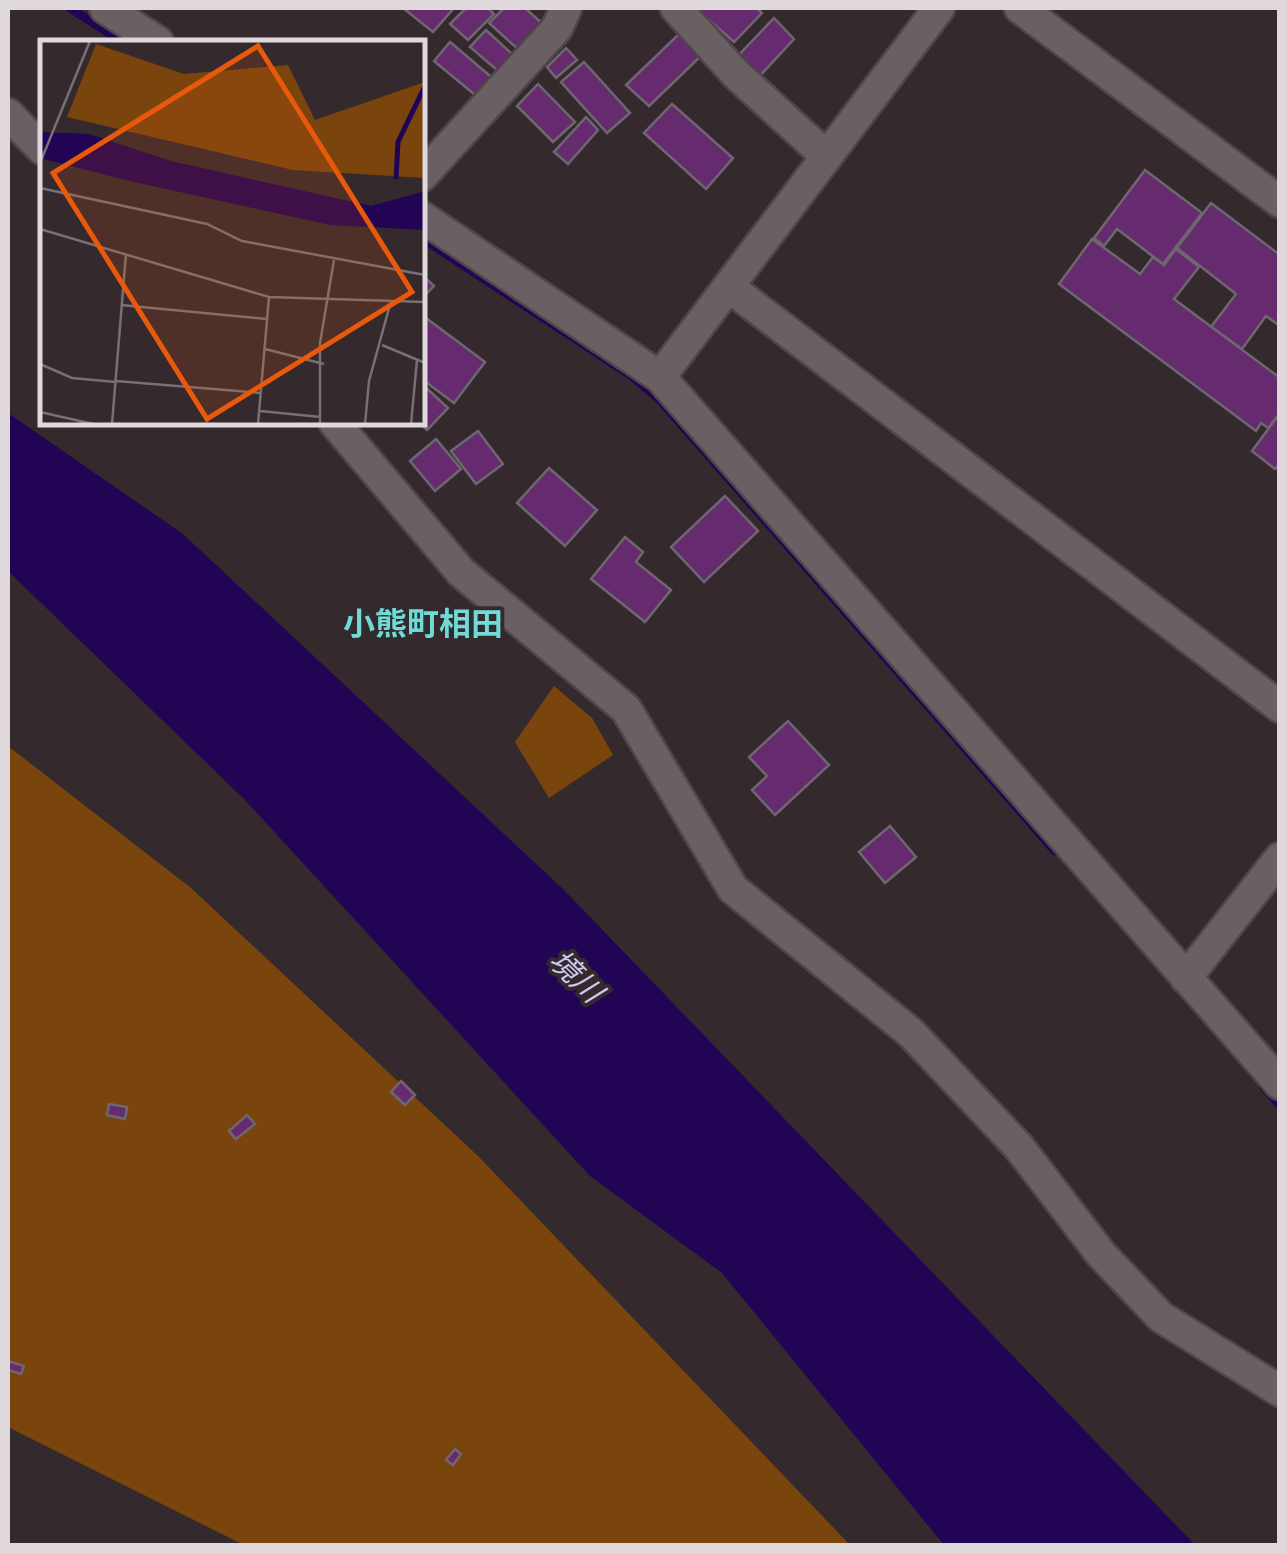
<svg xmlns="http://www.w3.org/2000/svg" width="1287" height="1553" font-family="Arial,'Noto Sans JP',sans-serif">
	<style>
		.green { fill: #7a450d }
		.water { fill: #210453 }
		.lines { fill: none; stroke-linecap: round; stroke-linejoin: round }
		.stream { stroke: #210453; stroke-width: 9 }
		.building { fill: #662b6f; stroke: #6e676f; stroke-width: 2.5 }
		.minor-casing { stroke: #4f4649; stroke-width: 35 }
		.minor { stroke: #6a5f63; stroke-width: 30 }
		.labels { text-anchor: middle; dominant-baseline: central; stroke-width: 8; stroke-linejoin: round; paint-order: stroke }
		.water-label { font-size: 30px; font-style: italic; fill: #ccc7f4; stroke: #342a2e }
		.quarter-label { font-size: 32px; font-weight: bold; fill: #6fdbd6; stroke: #342a2e }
		.inset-river { fill: none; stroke: #210453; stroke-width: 5 }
		.inset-road { fill: none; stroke: #797073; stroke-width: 2.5 }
		.view { fill: #e8590c; fill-opacity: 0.15; stroke: #e8590c; stroke-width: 5 }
		.inset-edge { fill: none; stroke: #e0d9db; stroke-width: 5 }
	</style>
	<rect width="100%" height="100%" fill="#342a2e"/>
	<g class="green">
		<polygon points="554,686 592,718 613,755 549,798 515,742"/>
		<polygon points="8,746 191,888 478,1156 850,1545 244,1545 8,1427"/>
	</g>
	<polygon class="water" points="8,413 183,534 564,890 1195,1545 944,1545 722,1273 590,1176 245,800 8,571"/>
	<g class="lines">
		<g class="stream">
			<polyline points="70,8 123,42"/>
			<polyline points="422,238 632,376 660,400 1055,851"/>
			<polyline points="1264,1087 1280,1105"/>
		</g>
	</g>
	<g class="building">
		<polygon points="403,8 454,8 433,32"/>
		<polygon points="466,8 488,8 494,14 468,40 450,24"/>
		<polygon points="504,8 525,8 544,25 520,51 489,23"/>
		<polygon points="692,8 757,8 762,13 734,42 709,20 701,28"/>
		<polygon points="774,18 794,39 757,79 735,59"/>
		<polygon points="486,30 512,54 498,71 470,47"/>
		<polygon points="680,33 702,55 649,106 626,85"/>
		<polygon points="450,42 496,81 480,99 434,61"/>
		<polygon points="566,48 577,60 556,78 547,67"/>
		<polygon points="584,62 630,113 607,133 561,82"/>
		<polygon points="538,84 575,122 553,142 517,106"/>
		<polygon points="672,104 733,158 706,189 644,133"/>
		<polygon points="586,117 598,130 568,164 554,152"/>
		<polygon points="1145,170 1202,213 1163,264 1117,229 1104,246 1094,238"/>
		<polygon points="1211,203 1280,255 1280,326 1266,316 1242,349 1211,327 1236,294 1177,248"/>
		<polygon points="1092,239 1140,274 1153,257 1164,265 1176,249 1199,267 1174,299 1280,378 1280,413 1268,428 1261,423 1256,431 1059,284"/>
		<polygon points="422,275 434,286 422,298"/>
		<polygon points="422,315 485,362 454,403 422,379"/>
		<polygon points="422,384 448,408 427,430 418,422 422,422"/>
		<polygon points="1280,413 1280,464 1275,469 1252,451"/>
		<polygon points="478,431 503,464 476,484 451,451"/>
		<polygon points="436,439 461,469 435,491 410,461"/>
		<polygon points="549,468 597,510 565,546 517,503"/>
		<polygon points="725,496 758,531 704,582 671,547"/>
		<polygon points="625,537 643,552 636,562 671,590 645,622 591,579"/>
		<polygon points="788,721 829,765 775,815 752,790 767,776 749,757"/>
		<polygon points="890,826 916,857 885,883 859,852"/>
		<polygon points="401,1081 415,1095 405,1105 391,1092"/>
		<polygon points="109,1104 127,1107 125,1119 107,1115"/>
		<polygon points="247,1115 255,1124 236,1139 229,1131"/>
		<polygon points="8,1361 24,1366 21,1374 8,1370"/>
		<polygon points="455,1449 461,1454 453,1465 446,1460"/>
	</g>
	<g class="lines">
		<defs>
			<g id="minor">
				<polyline points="105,8 158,42"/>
				<polyline points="676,8 736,74 825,155"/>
				<polyline points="1020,8 1280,202"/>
				<polyline points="8,114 42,149"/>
				<polyline points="422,176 557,28 566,8"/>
				<polyline points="422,217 660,377 1280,1084"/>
				<polyline points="729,287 1280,707"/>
				<polyline points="660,377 939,8"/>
				<polyline points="334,422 461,572 626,709 733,889 911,1033 1018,1146 1101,1254 1161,1317 1280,1391"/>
				<polyline points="1186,978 1280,858"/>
			</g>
		</defs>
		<use href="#minor" class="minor-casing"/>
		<use href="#minor" class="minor"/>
	</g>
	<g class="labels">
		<g class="water-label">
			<text transform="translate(576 976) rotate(44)">境川</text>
		</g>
		<g class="quarter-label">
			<text x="423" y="624">小熊町相田</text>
		</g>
	</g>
	<g transform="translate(40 40)">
		<rect width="385" height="385" fill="#342a2e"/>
		<path d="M 56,4 L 144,34 L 248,25 L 275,80 L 385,42 L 385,138 L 253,130 L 27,77 Z" fill="#7a450d"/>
		<path d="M 0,92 L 49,94 L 131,121 L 331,166 L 385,151 L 385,190 L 290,185 L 94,142 L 0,118 Z" fill="#210453"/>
		<path class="inset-river" d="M 356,139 L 358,102 L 385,46"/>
		<path class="inset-road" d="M 0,123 L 50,1M 0,148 L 167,184 L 202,201 L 385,235M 0,189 L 229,257 L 385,262M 81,265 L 227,279M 342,305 L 385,323M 225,309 L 284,324M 0,324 L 32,338 L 76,342M 76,341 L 221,353M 220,371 L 281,377M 0,372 L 53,384M 72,384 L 86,214M 218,384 L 229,257M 280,384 L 280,303 L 294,220M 325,384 L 329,341 L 351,261M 371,384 L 377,320"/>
		<path class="view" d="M 218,6 L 372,252 L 167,379 L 13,133 Z"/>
		<rect width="385" height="385" class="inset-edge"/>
	</g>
	<rect width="1287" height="1553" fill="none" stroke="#e0d9db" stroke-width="20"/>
</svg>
